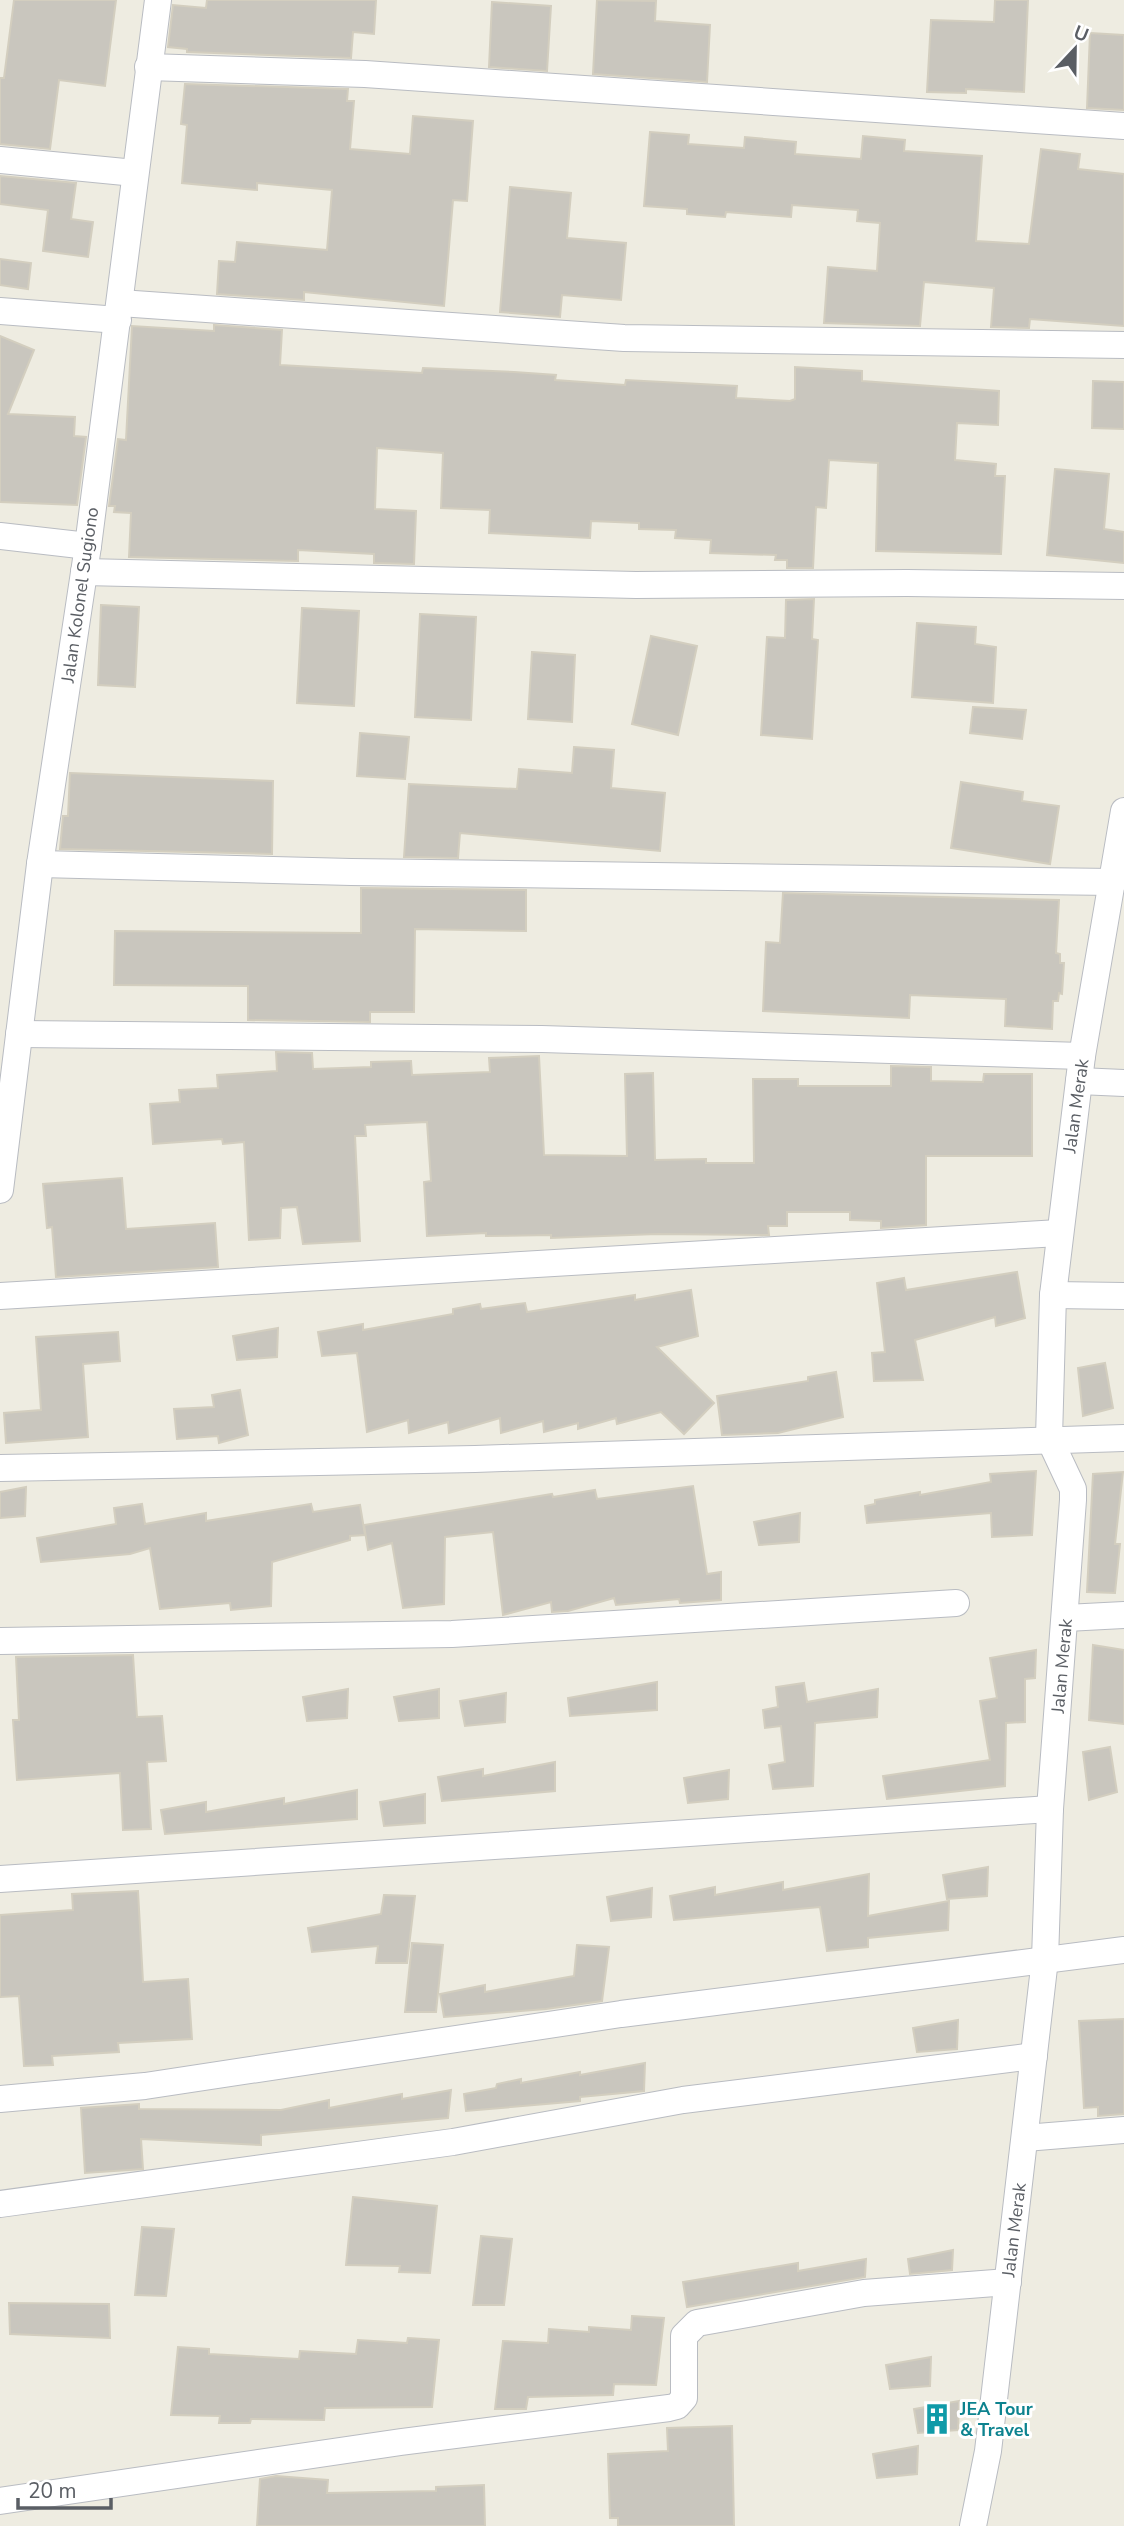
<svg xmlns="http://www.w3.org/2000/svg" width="1124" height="2526" font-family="'Nunito Sans',sans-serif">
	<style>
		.building { fill: #c9c6be; stroke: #d3cebf; stroke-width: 2 }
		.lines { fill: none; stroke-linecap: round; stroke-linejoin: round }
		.street-casing { stroke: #b9bcc2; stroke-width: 28 }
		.street { stroke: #fff; stroke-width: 26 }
		.labels { text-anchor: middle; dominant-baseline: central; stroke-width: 6; stroke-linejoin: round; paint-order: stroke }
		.street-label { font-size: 18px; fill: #5a5e64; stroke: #fff }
		.culture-label { font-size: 18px; font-weight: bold; fill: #0d838f; stroke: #fff; text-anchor: start }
	</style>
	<rect width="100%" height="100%" fill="#eeece1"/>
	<g class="building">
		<polygon points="14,0 116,0 105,86 59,80 50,149 0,144 0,78 4,78"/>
		<polygon points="207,0 376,0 374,34 353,32 351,58 187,52 187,49 168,47 173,5 206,8"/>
		<polygon points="597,0 656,1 655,21 710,25 707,82 593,74"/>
		<polygon points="995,0 1028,0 1024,92 966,89 966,93 927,92 931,20 994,22"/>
		<polygon points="492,2 551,6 547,71 489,67"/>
		<polygon points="1090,33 1124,35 1124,110 1087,108"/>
		<polygon points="185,84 348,89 347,101 354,101 350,149 410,154 413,116 473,121 467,201 453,200 444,306 304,292 304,300 217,294 219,261 235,262 237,242 327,250 332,190 257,183 257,190 182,183 187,125 181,124"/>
		<polygon points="650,132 689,135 688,144 744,148 745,137 796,142 795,154 861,159 863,136 905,140 904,151 982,156 976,241 1029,244 1041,149 1080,154 1078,169 1124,174 1124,326 1030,319 1029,328 991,327 994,288 924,282 920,326 824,323 828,267 877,271 880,223 857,221 858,210 792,205 791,217 726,212 725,217 687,214 687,209 644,206"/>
		<polygon points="0,176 76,183 71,219 93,222 88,257 43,251 48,210 0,204"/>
		<polygon points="510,187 571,193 567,238 626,243 621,300 562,295 560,317 500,312"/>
		<polygon points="0,259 31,263 28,289 0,285"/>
		<polygon points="214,325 282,330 280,365 422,373 423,368 514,372 556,375 555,380 625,385 626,380 737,386 736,398 790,401 795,399 795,367 862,371 862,381 999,391 998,425 957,423 955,460 996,464 995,476 1005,476 1001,554 876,551 878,463 829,460 826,508 816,507 813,568 787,568 787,560 775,560 776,555 710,553 711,540 675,538 676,530 639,529 639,523 591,521 590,538 489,533 490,510 441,508 443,453 377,448 375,509 416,511 414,564 374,563 374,554 298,550 298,561 129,557 131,513 114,512 115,506 109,506 118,439 126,440 132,326 214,331"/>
		<polygon points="0,336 34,350 8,414 75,417 74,436 86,437 77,505 0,502"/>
		<polygon points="1093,381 1124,382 1124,429 1092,428"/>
		<polygon points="1055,469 1109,474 1104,529 1124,532 1124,563 1047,555"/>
		<polygon points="814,599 812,639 818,640 812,739 761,735 767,637 785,638 786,600"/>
		<polygon points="101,605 139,607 135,687 98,685"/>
		<polygon points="302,608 359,611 354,706 297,703"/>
		<polygon points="420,614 476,617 471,720 415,717"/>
		<polygon points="917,623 976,627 975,644 996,647 993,703 912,697"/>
		<polygon points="651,636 697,646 678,735 632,724"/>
		<polygon points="532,652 575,655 572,722 528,719"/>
		<polygon points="973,707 1026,710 1022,739 970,733"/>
		<polygon points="360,733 409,737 405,779 357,776"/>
		<polygon points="574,747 614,750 611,788 665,793 660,851 460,833 458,858 404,857 409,784 517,789 519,769 572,773"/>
		<polygon points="70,773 273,781 272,854 60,849 63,816 68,816"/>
		<polygon points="961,782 1023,792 1022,801 1059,806 1050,864 951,848"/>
		<polygon points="361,888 526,890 526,931 415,929 414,1012 370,1012 370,1022 248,1020 248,986 114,985 115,931 361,933"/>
		<polygon points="783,893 1059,900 1056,953 1060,954 1060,963 1064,963 1062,994 1059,993 1058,1001 1053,1001 1052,1029 1005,1026 1006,999 910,995 909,1018 763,1011 766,942 780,943"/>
		<polygon points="276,1052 312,1053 313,1069 371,1067 371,1062 411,1061 412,1075 490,1072 489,1058 539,1056 544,1155 627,1156 625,1074 653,1073 655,1160 706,1159 706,1163 754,1163 753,1079 798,1079 798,1086 891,1086 891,1066 931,1067 931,1081 983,1082 984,1074 1032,1074 1032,1156 926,1156 926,1225 881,1228 881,1221 850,1220 850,1212 787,1212 787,1226 768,1226 769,1235 657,1234 551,1238 551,1235 486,1236 486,1233 427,1236 424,1182 431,1181 427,1122 365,1125 366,1136 355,1136 360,1241 303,1244 297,1207 281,1208 280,1238 249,1240 244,1142 223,1144 222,1139 153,1144 150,1104 180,1102 179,1090 218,1088 217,1075 277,1071"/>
		<polygon points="122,1178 126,1229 215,1223 218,1267 56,1277 52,1227 47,1228 43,1184"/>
		<polygon points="1017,1272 1025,1318 996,1326 995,1317 915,1340 923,1380 874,1381 872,1353 885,1352 877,1283 904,1278 906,1290"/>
		<polygon points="691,1290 698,1336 657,1347 714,1403 684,1434 661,1412 617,1424 616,1418 578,1429 578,1423 544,1432 543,1421 501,1433 500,1418 449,1433 448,1422 409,1433 408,1420 367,1432 357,1353 322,1356 318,1332 363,1324 363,1330 453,1314 453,1309 480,1304 481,1309 525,1303 527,1312 635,1295 635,1300"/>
		<polygon points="278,1328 277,1357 237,1360 233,1336"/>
		<polygon points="118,1332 120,1361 83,1364 88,1437 6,1443 4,1413 41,1410 36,1337"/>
		<polygon points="1105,1363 1113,1408 1083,1416 1078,1368"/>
		<polygon points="836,1372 843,1417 778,1433 722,1435 717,1396 808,1381 808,1377"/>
		<polygon points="240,1390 248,1435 219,1443 218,1436 177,1439 174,1409 214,1407 212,1395"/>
		<polygon points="1036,1471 1032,1535 992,1537 991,1513 867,1523 865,1506 875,1504 875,1500 920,1492 920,1495 991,1482 990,1474"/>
		<polygon points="1123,1472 1115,1544 1120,1544 1115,1593 1087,1592 1093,1474"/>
		<polygon points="693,1486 707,1574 721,1572 721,1600 680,1603 679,1599 616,1605 614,1598 568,1611 552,1612 551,1602 503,1615 493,1532 445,1537 444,1604 403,1608 392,1543 368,1550 364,1525 552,1494 553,1497 595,1490 597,1499"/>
		<polygon points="26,1487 25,1516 0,1518 0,1492"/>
		<polygon points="142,1504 145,1524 206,1513 206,1521 311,1504 313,1512 360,1505 365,1535 350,1536 350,1540 272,1562 271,1606 231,1610 230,1603 160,1609 150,1548 130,1554 41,1562 37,1538 116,1524 114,1508"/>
		<polygon points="800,1513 799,1542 759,1545 754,1522"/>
		<polygon points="1093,1645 1124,1650 1124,1724 1089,1720"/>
		<polygon points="1036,1650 1035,1678 1025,1679 1025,1722 1006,1723 1005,1786 887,1799 883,1776 990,1760 980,1701 997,1698 990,1658"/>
		<polygon points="133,1655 137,1717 162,1716 166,1761 147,1762 151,1829 123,1830 120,1773 17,1780 13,1720 19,1720 16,1657"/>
		<polygon points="657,1682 657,1710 570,1716 568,1698"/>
		<polygon points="804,1683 807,1702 878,1689 877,1717 815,1723 813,1786 773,1789 769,1765 785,1762 781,1726 765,1728 763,1710 778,1707 776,1687"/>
		<polygon points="348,1689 347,1718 307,1721 303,1697"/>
		<polygon points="439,1689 439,1718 399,1721 394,1697"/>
		<polygon points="506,1693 505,1722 465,1726 460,1701"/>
		<polygon points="1110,1747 1117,1792 1089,1800 1083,1752"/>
		<polygon points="555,1762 555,1791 442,1801 438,1777 483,1769 483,1776"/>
		<polygon points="729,1770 728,1799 688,1803 684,1778"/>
		<polygon points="357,1790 357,1819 165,1834 161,1810 206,1802 206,1812 284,1798 284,1804"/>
		<polygon points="425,1794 425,1823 384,1826 380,1802"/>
		<polygon points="988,1867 987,1896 947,1899 943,1875"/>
		<polygon points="869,1874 868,1916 949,1901 948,1930 868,1938 868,1947 827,1951 820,1907 674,1920 670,1896 715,1887 715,1895 783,1882 783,1890"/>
		<polygon points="652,1888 651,1917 611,1921 607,1897"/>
		<polygon points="138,1891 143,1982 188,1979 192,2039 118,2043 119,2052 52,2056 53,2065 24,2066 19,1996 0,1997 0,1915 73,1910 72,1894"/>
		<polygon points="384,1895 415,1896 407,1963 376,1963 378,1946 312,1952 308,1928 381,1914"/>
		<polygon points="412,1943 443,1945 436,2012 405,2012"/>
		<polygon points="577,1945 609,1947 602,2001 546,2009 444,2017 440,1994 485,1985 485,1992 574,1976"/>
		<polygon points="1124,2019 1124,2114 1098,2116 1098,2107 1084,2108 1079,2021"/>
		<polygon points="958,2020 957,2049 917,2052 913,2028"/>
		<polygon points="645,2063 644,2091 580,2097 580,2101 466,2111 464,2094 496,2088 497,2084 521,2079 521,2083 580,2072 580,2075"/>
		<polygon points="451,2090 448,2118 261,2135 261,2145 141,2139 143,2169 85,2173 81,2108 139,2104 139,2109 281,2110 329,2100 329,2108 402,2094 402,2099"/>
		<polygon points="353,2197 437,2206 430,2273 399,2272 400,2266 346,2265"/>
		<polygon points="142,2227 174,2229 166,2296 135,2295"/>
		<polygon points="481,2236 512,2239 504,2305 473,2305"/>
		<polygon points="953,2250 952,2270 910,2274 908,2259"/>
		<polygon points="866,2259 865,2277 687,2307 683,2282 798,2263 798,2271"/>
		<polygon points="9,2303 109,2304 110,2338 10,2334"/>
		<polygon points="632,2316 664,2318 656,2385 614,2384 613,2395 528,2397 526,2409 495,2409 503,2341 548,2343 549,2329 589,2332 589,2327 631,2330"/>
		<polygon points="408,2338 439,2340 432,2407 325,2408 324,2420 251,2419 250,2423 219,2423 220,2416 171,2415 178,2347 209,2349 209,2354 299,2359 300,2351 356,2354 358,2340 407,2343"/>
		<polygon points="931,2357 930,2386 890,2389 886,2365"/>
		<polygon points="959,2401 958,2430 918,2433 914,2409"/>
		<polygon points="732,2426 734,2526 618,2526 618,2518 610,2518 608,2454 668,2451 667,2428"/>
		<polygon points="918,2446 917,2474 877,2478 873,2454"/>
		<polygon points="276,2476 328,2480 327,2493 436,2491 436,2487 484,2485 485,2526 257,2526 260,2479"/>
	</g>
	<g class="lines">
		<defs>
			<g id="street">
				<polyline points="148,67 365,74 1124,126"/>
				<polyline points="0,160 135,173"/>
				<polyline points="120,303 624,338 1124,345"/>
				<polyline points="0,311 118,320"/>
				<polyline points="0,536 88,546"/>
				<polyline points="84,572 636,585 907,583 1124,586"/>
				<polyline points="40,864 351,872 1113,882"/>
				<polyline points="19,1034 542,1039 1082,1056"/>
				<polyline points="1079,1081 1124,1083"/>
				<polyline points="0,1190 40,864 88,546 158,0"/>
				<polyline points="1053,1295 1124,1296"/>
				<polyline points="0,1296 1059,1233"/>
				<polyline points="0,1468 475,1459 1124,1438"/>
				<polyline points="1066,1618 1124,1615"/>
				<polyline points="0,1641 452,1634 956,1603"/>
				<polyline points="0,1879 1050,1809"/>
				<polyline points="0,2099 145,2086 621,2014 1124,1950"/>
				<polyline points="1025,2138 1124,2130"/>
				<polyline points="0,2204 453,2142 683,2100 1034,2056"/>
				<polyline points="0,2501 401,2442 669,2408 677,2406 684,2398 684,2336 697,2323 864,2293 1008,2282"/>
				<polyline points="973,2526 988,2451 1045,1959 1050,1809 1073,1500 1073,1489 1049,1438 1053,1295 1082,1056 1124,811"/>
			</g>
		</defs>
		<use href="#street" class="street-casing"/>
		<use href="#street" class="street"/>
	</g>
	<defs>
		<symbol id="building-bare" viewBox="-9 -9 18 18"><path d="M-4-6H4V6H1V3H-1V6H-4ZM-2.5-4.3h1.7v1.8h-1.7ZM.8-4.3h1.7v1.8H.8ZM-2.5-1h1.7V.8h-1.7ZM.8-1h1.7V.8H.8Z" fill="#0f9aa8" stroke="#fff" stroke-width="2.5" paint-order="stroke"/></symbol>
	</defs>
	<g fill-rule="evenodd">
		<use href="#building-bare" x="915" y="2397" width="44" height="44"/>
	</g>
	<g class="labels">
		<g class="street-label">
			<text transform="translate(80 595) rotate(-82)">Jalan Kolonel Sugiono</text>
			<text transform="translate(1076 1106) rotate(-82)">Jalan Merak</text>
			<text transform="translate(1062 1666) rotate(-85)">Jalan Merak</text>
			<text transform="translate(1014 2230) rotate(-83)">Jalan Merak</text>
		</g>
		<g class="culture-label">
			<text x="960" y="2409">JEA Tour<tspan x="960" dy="21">&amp; Travel</tspan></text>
		</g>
	</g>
	<g transform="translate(1075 49) rotate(22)" stroke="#ffffff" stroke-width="5" paint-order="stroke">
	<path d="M0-5L12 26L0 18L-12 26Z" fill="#5a5e64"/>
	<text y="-10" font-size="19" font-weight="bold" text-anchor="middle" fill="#5a5e64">U</text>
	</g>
	<path d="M18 2498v10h93v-10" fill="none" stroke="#5a5e64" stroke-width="3.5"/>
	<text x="28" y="2498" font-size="21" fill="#5a5e64" stroke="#ffffff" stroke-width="5" paint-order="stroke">20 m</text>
</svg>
